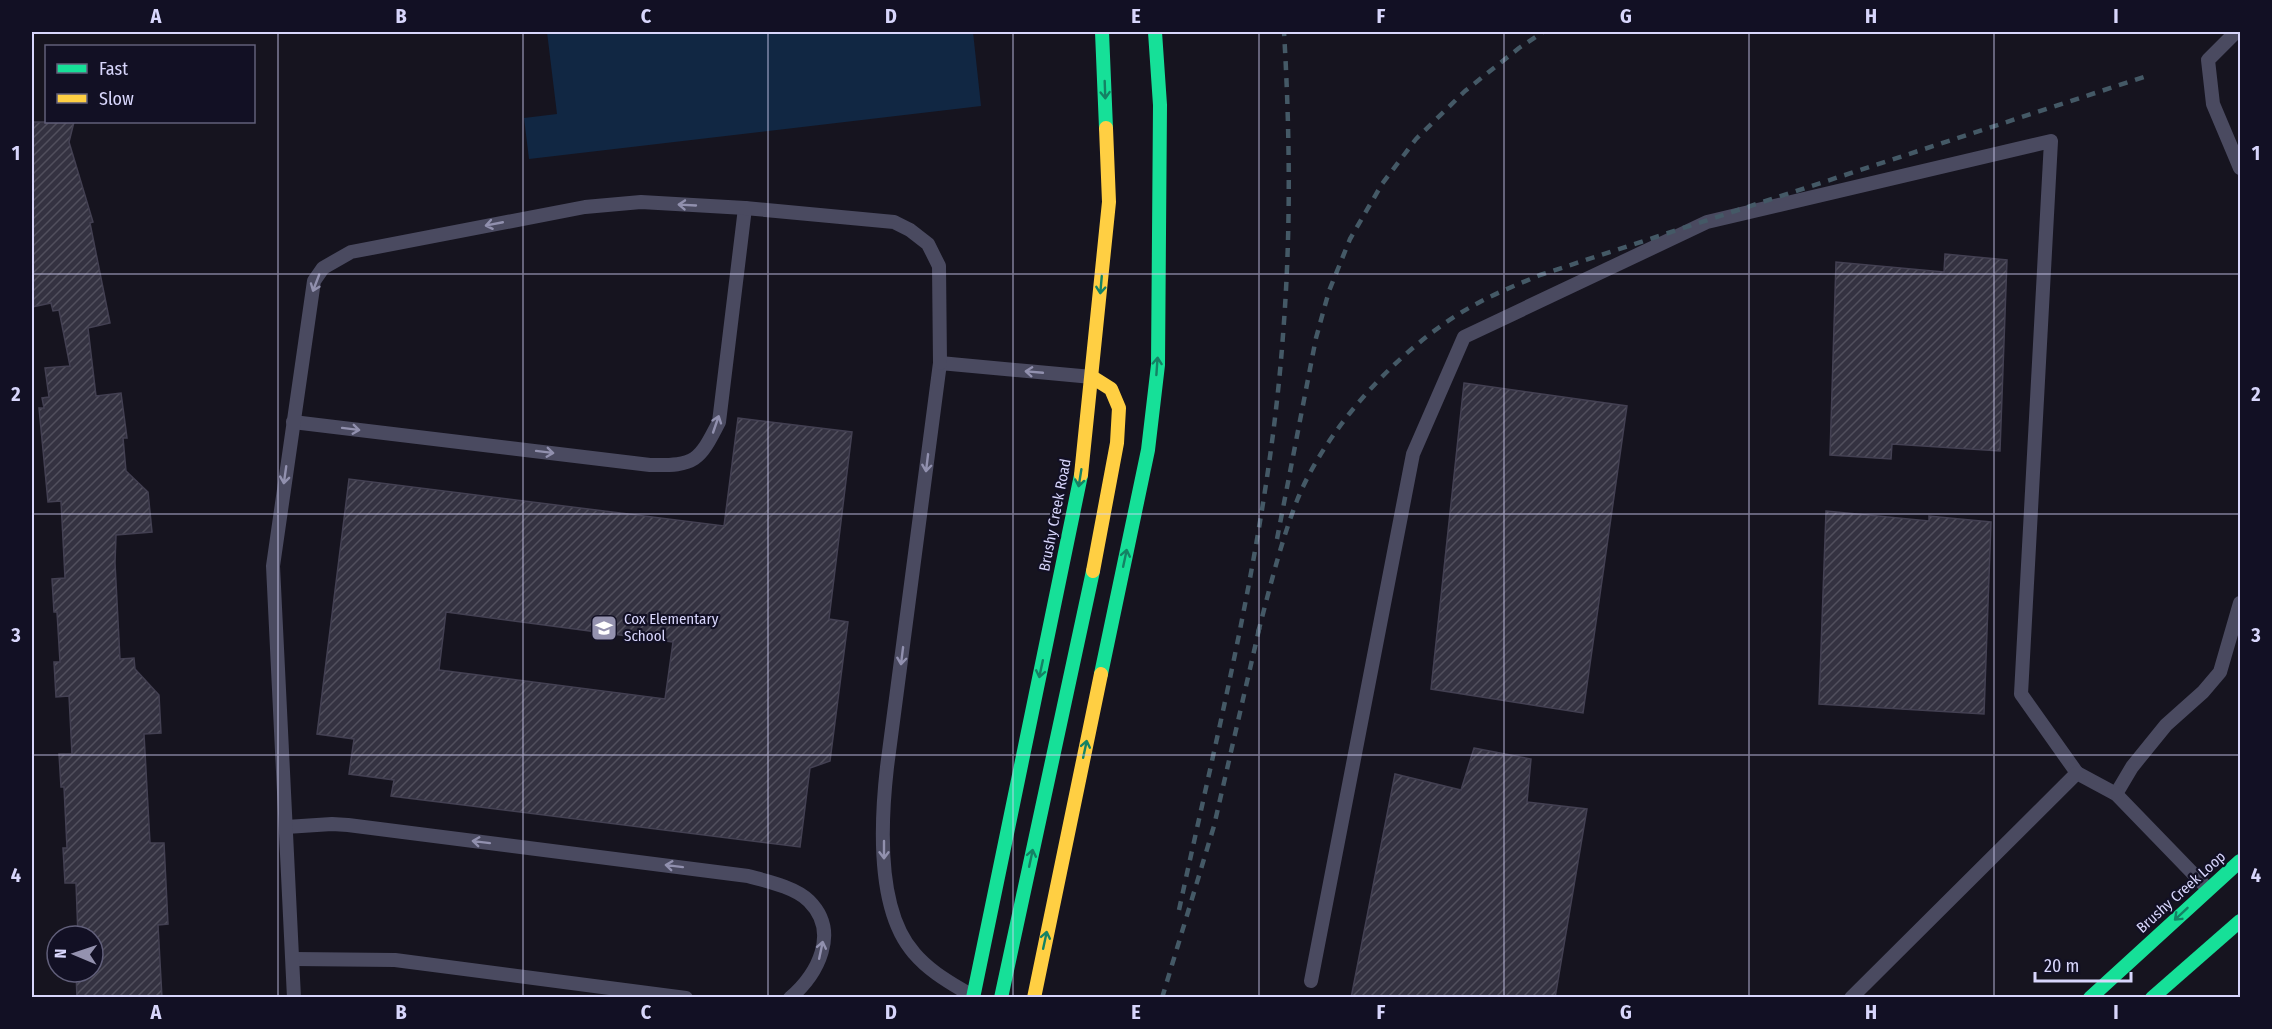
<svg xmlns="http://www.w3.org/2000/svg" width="2272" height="1029" font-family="'Fira Sans Condensed',sans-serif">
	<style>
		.water { fill: #112743 }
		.building { fill: url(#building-hatch); stroke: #434052; stroke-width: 1.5; fill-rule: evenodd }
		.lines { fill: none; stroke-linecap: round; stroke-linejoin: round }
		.lane { stroke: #4a4a60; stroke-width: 14 }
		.fast { stroke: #16e098; stroke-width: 14 }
		.slow { stroke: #ffcf43; stroke-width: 14 }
		.rail { stroke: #445966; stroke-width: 4.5; stroke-dasharray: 9 8; stroke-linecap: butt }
		.oneway { stroke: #148264 }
		.oneway2 { stroke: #9190ae }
		.grid { fill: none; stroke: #d8d6fc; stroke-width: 1.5; stroke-opacity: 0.55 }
		.labels { text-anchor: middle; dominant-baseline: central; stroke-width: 4.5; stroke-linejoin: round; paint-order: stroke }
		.street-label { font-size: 15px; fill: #d8d6fc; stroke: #121024 }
		.poi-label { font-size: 15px; fill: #d8d6fc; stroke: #121024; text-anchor: start }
		.neatline { fill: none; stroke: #d8d6fc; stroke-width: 2 }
		.grid-label { font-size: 20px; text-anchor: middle; font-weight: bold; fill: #d8d6fc }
	</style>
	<defs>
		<pattern id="building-hatch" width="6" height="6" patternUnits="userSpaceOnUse" patternTransform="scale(1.5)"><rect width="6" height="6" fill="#343241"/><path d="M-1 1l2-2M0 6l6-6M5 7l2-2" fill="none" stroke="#514f5d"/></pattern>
	</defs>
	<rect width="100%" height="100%" fill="#16141f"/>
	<polygon class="water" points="547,32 973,32 981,106 529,159 524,118 557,114"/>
	<g class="building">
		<polygon points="32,122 74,122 69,142 93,222 90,223 110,323 88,328 96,396 121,393 127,438 123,438 126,471 148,492 152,532 116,535 115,563 120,659 134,658 135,669 159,695 161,733 144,734 150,843 164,843 168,924 158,925 162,998 77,998 76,972 93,972 93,936 78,936 76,883 65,883 63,848 67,848 64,787 61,787 59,754 72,754 69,696 56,697 54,662 60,662 57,612 54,612 52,579 65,578 61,501 48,502 39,408 44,408 42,398 49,397 45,368 70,366 59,310 53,311 51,303 32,307"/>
		<polygon points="1945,254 2007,260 2000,451 1892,444 1891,459 1830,455 1836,262 1944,272"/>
		<polygon points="1464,383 1627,406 1583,713 1431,689"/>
		<path d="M 738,418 L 852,432 L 829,619 L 848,622 L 830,761 L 810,768 L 800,847 L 391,796 L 394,780 L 349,774 L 354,739 L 317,734 L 349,479 L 724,526 ZM 446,612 L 673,642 L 665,699 L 439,670 Z"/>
		<polygon points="1826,511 1929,521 1929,516 1991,522 1984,714 1819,704"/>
		<polygon points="1474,748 1531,759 1527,802 1587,809 1555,998 1351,998 1395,774 1461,790"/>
	</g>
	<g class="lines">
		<g class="lane">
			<polyline points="2236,32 2208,60 2213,104 2240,168"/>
			<path d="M 293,422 L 650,465 C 696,466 699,461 719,422 L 745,208"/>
			<polyline points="2116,794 2132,767 2166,725 2203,692 2220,672 2240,603"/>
			<path d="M 286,827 L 332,824 L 348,825 L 748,876 C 766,881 795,887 809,901 C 840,932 818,974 790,998"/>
			<polyline points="294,959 395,960 686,998"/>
			<polyline points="1311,981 1413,454 1464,337 1707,222 2051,141 2021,694 2077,773"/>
			<path d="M 972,996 C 951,983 930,972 914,953 C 876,910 881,820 887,767 L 940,363 L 1092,377"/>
			<polyline points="294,998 273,566 314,281 323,268 351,252 585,207 641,202 745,208 894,222 910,230 928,244 939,266 940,363"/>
			<polyline points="1851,998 2077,773 2116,794 2208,889"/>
		</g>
		<g class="fast">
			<polyline points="1102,32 1106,128"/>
			<polyline points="1101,674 1148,450 1158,365 1160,105 1155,32"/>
			<polyline points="973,998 1081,475"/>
			<polyline points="1001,998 1093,571"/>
			<polyline points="2090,998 2240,861"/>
			<polyline points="2152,998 2240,921"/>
		</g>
		<g class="slow">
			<polyline points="1092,377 1111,389 1119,408 1117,443 1093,571"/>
			<polyline points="1081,475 1109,202 1106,128"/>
			<polyline points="1034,998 1101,674"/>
		</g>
		<g class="rail">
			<polyline points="1277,539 1316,338 1329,291 1350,239 1382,184 1416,139 1465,91 1519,48 1543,32"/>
			<path d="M 1258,633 C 1270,587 1281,541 1298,498 C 1329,423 1407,340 1478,303 C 1498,292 1519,284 1540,275 L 2147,76"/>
			<path d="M 1179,910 C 1220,720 1269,529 1283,335 C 1291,234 1290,133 1284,32"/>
			<polyline points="1162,998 1214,826 1260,625"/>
		</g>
	</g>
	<defs><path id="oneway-shaft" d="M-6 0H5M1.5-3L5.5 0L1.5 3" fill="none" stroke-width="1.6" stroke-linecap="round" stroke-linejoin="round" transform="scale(1.5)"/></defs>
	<g class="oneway">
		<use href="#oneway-shaft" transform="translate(1105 90) rotate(88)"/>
		<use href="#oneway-shaft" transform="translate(1101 285) rotate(95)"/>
		<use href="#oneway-shaft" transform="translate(1157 366) rotate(-86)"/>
		<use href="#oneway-shaft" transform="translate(1080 478) rotate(99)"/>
		<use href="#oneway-shaft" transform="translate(1125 558) rotate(-78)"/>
		<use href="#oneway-shaft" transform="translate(1041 669) rotate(102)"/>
		<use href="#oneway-shaft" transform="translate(1085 749) rotate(-78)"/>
		<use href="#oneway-shaft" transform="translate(1031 858) rotate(-78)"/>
		<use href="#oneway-shaft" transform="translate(2181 914) rotate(137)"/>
		<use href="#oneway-shaft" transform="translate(1045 940) rotate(-78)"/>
	</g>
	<g class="oneway2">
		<use href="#oneway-shaft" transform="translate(687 205) rotate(-177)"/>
		<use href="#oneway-shaft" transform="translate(494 224) rotate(169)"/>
		<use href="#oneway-shaft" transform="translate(316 283) rotate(111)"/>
		<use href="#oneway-shaft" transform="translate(1034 372) rotate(-175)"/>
		<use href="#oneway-shaft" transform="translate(716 424) rotate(-71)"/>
		<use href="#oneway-shaft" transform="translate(351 429) rotate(7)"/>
		<use href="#oneway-shaft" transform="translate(545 452) rotate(7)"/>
		<use href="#oneway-shaft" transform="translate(927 463) rotate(97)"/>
		<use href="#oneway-shaft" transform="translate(285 475) rotate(98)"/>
		<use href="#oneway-shaft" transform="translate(902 656) rotate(97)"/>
		<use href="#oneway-shaft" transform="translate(481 842) rotate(-173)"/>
		<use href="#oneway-shaft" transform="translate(884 850) rotate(90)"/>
		<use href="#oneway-shaft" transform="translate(674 866) rotate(-173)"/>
		<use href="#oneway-shaft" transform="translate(821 950) rotate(-78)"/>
	</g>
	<path class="grid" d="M 278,32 L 278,998M 523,32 L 523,998M 768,32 L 768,998M 1013,32 L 1013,998M 1259,32 L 1259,998M 1504,32 L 1504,998M 1749,32 L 1749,998M 1994,32 L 1994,998M 32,274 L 2240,274M 32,514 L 2240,514M 32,755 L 2240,755"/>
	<defs>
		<symbol id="school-square" viewBox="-11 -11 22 22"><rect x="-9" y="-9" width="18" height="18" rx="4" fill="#9492af" stroke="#121024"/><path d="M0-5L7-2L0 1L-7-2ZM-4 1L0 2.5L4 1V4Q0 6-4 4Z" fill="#fff"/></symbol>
	</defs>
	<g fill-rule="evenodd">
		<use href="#school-square" x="589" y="613" width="30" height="30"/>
	</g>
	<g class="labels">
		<g class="street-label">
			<text transform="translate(1055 515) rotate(-79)">Brushy Creek Road</text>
			<text transform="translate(2181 892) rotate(-42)">Brushy Creek Loop</text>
		</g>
		<g class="poi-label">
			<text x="624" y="619">Cox Elementary<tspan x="624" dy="17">School</tspan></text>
		</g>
	</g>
	<rect width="2272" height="1029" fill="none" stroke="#121024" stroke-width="66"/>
	<rect x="45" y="45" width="210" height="78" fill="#121024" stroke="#615f7a" stroke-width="1.5"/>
	<rect x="57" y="64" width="30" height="9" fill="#16e098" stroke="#615f7a" stroke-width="1.5"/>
	<text x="99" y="75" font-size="18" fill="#d8d6fc">Fast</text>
	<rect x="57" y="94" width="30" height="9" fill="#ffcf43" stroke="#615f7a" stroke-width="1.5"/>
	<text x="99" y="105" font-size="18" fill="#d8d6fc">Slow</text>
	<g transform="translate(75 954) rotate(272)"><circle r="28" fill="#121024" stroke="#615f7a" stroke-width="1.5"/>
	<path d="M0-4.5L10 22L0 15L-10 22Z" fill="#9492af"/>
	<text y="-9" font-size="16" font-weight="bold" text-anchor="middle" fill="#d8d6fc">N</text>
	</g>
	<path d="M2035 972v9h96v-9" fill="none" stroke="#d8d6fc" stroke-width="3"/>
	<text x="2044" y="972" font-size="18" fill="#d8d6fc" stroke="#121024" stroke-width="4.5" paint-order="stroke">20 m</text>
	<rect x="33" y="33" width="2206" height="963" class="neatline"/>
	<g class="grid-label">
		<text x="156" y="23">A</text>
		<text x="401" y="23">B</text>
		<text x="646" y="23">C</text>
		<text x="891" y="23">D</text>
		<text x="1136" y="23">E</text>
		<text x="1381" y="23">F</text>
		<text x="1626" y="23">G</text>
		<text x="1871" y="23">H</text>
		<text x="2116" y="23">I</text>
		<text x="16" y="160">1</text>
		<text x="2256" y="160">1</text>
		<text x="16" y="401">2</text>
		<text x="2256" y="401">2</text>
		<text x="16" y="642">3</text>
		<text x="2256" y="642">3</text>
		<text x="16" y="882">4</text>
		<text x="2256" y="882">4</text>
		<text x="156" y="1019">A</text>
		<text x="401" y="1019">B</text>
		<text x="646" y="1019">C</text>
		<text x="891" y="1019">D</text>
		<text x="1136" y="1019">E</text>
		<text x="1381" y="1019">F</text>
		<text x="1626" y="1019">G</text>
		<text x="1871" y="1019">H</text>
		<text x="2116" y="1019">I</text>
	</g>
</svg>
